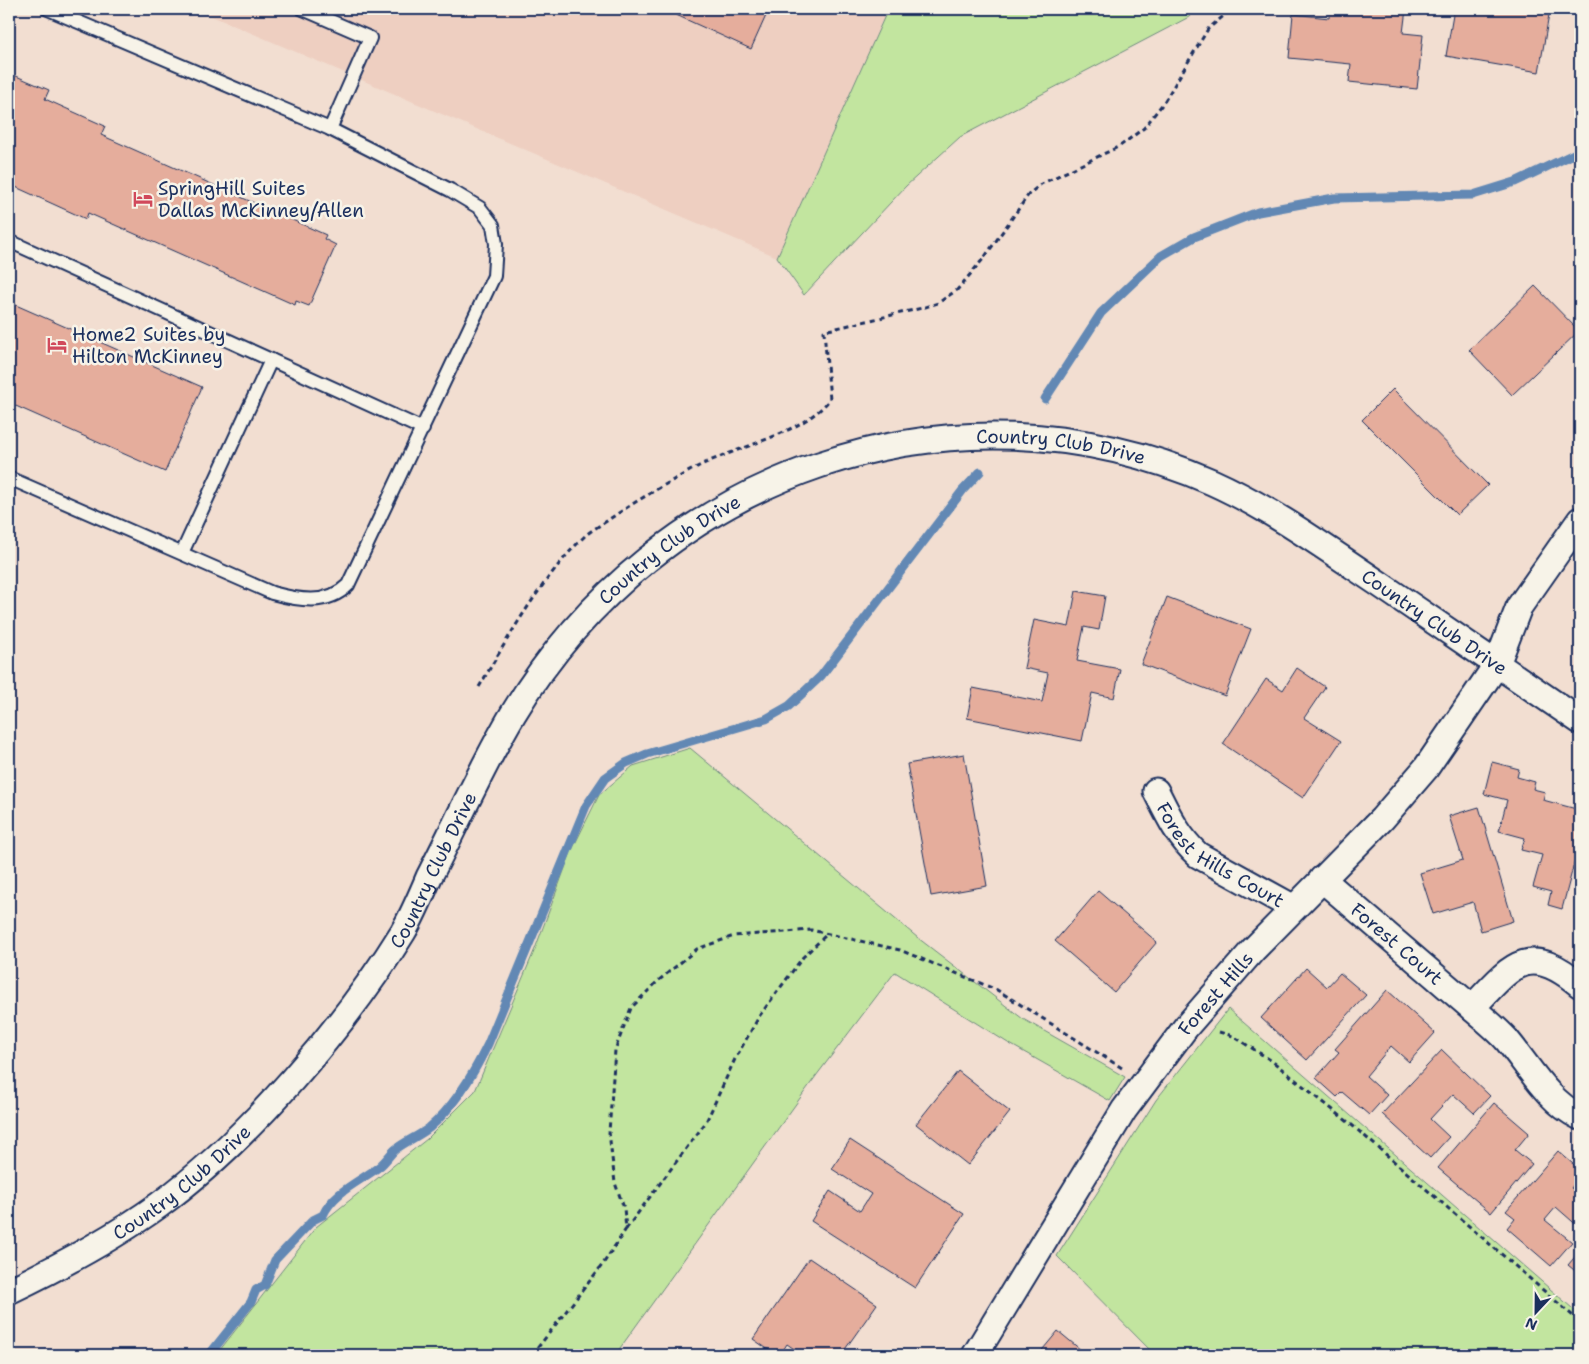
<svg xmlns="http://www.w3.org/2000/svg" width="1589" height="1364" font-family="'Shantell Sans',sans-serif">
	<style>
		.built { fill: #eecfc1 }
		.green { fill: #c2e59f; stroke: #6e8a7e }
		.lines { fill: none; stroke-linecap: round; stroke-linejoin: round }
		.stream { stroke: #6288b4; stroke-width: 9 }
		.building { fill: #e5ad9c; stroke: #1b2f5e }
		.service-casing { stroke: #1b2f5e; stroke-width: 16 }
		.minor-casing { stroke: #1b2f5e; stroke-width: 29 }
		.path { stroke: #1b2f5e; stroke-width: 3; stroke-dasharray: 5 4; stroke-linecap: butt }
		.service { stroke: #f7f3e8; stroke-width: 12 }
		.minor { stroke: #f7f3e8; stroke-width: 25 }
		.labels { text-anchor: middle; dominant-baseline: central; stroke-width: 5; stroke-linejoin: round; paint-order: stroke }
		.poi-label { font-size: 19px; fill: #1b2f5e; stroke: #f7f3e8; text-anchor: start }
		.street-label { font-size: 19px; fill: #1b2f5e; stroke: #f7f3e8 }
	</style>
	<rect width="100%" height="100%" fill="#f2ded1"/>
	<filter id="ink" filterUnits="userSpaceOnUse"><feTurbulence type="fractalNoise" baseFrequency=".02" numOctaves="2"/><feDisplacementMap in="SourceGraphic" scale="10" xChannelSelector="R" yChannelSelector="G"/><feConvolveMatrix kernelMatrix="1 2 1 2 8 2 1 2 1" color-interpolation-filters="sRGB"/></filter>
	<g filter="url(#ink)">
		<polygon class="built" points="195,9 888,9 777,257"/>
		<g class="green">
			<polygon points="888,9 1198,9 1189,17 960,137 906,186 804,295 777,257"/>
			<polygon points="690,748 918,938 1023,1019 1125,1077 1110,1101 1008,1043 895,972 816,1076 615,1355 216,1355 316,1227 427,1139 475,1091 535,949 571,852 599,795 633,766"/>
			<polygon points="1228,1009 1580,1315 1580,1355 1155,1355 1057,1256 1156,1100"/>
		</g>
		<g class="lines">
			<g class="stream">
				<polyline points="1045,399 1101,313 1161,256 1194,237 1258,212 1334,198 1473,195 1515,182 1580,151"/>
				<path d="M 209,1355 L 251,1302 L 256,1290 L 265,1285 L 275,1260 L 313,1220 L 323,1215 C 334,1191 361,1181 380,1166 C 386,1161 390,1154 396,1149 C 406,1141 419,1136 429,1128 C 455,1106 473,1075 488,1044 L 586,806 L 605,778 L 626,763 L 647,754 L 766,719 L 789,706 L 821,676 L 963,490 L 980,472"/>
			</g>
		</g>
		<g class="building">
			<polygon points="663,9 769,9 751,49"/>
			<polygon points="1330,9 1406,9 1403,33 1423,35 1417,89 1349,82 1351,64 1289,58 1293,14 1329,18"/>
			<polygon points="1454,9 1550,9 1539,72 1446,56"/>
			<polygon points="9,73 49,90 45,99 105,126 101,135 326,235 324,239 336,245 309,306 296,301 295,305 88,213 86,219 9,184"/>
			<polygon points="1535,286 1579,331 1512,395 1469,350"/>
			<polygon points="9,302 202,387 165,472 9,403"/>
			<polygon points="1393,389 1488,485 1457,515 1362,420"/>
			<polygon points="1076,591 1105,596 1099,630 1084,627 1077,661 1120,669 1114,698 1092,693 1082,741 967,718 973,688 1042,702 1048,673 1024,668 1034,620 1069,627"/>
			<polygon points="1167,597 1251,629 1225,696 1141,664"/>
			<polygon points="1297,668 1325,687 1304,718 1341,741 1303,798 1223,744 1266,679 1283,690"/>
			<polygon points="964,754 987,886 931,896 907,764"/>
			<polygon points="1492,762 1519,769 1517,777 1535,782 1533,789 1545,792 1543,800 1580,810 1580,841 1562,909 1548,905 1551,892 1533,887 1542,855 1521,850 1525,838 1499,831 1507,800 1484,794"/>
			<polygon points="1479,807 1513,921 1481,931 1473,902 1433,914 1420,873 1463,860 1449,816"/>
			<polygon points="1098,891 1157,942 1114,992 1055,941"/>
			<polygon points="1306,968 1327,987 1340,973 1366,995 1307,1060 1261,1018"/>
			<polygon points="1387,990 1435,1033 1409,1062 1391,1046 1366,1076 1387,1095 1369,1115 1342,1092 1337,1097 1316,1078 1339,1052 1335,1049"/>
			<polygon points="1442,1050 1490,1096 1474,1113 1453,1094 1430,1119 1449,1137 1430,1158 1382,1114"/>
			<polygon points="958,1071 1010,1112 968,1165 916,1124"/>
			<polygon points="1494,1103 1529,1133 1515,1150 1532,1164 1491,1213 1438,1168"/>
			<polygon points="850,1140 964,1214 915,1288 811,1221 830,1191 860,1211 871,1194 832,1169"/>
			<polygon points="1558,1151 1580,1170 1580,1177 1571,1188 1575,1191 1580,1186 1580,1228 1556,1207 1545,1220 1572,1242 1551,1266 1507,1228 1515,1218 1506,1211"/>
			<polygon points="1580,1251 1580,1275 1568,1265"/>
			<polygon points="809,1258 877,1304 841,1355 803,1355 787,1344 780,1355 776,1355 753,1339"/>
			<polygon points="1058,1331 1087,1355 1038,1355"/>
		</g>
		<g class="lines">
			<defs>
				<g id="service">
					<polyline points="48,9 330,129"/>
					<polyline points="9,241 423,429"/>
					<path d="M 9,478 L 272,593 C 298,600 327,606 348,585 L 494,276 L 496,244 L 493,225 L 480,208 L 450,190 L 330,129 L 370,38 L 303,9"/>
					<polyline points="182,553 271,360"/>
				</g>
				<g id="minor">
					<path id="s1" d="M 1156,791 C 1168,815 1178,837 1198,855 L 1294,908"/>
					<path id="s2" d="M 1322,879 L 1472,1008"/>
					<path d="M 1580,985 C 1528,941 1511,966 1472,1008 C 1483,1018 1496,1028 1506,1039 C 1529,1066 1547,1101 1580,1117"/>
					<path id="s3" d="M 9,1291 C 61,1266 112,1239 159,1205 C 248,1140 345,1026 403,932 C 413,915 421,896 429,877 C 457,823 482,766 513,714 C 658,473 952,368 1212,482 C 1272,509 1324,547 1378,583 C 1445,629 1513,675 1580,721"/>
					<path id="s4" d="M 975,1355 L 1124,1110 L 1186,1027 L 1253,950 L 1382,819 L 1426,768 L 1497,664 L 1519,607 L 1580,520"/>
				</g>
			</defs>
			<use href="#service" class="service-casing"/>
			<use href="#minor" class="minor-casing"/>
			<g class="path">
				<path d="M 479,687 C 510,635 541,578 586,535 C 593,529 603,524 611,518 C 639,499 669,482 699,466 C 739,446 803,434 830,399 L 824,331 L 922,308 L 938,303 L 957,290 L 984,258 L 1029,194 L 1041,184 L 1120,146 L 1144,128 L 1164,102 L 1208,29 L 1232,9"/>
				<polyline points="1219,1032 1233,1036 1272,1061 1353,1126 1580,1322"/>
				<polyline points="626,1229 706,1122 735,1059 760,1015 803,957 827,934"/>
				<polyline points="532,1355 603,1264 626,1229 624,1208 615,1183 609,1132 615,1050 631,1008 658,981 697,949 734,936 811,930 900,950 997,990 1122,1068"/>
			</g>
			<use href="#service" class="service"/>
			<use href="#minor" class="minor"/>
		</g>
	</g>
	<defs>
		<symbol id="hotel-bare" viewBox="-9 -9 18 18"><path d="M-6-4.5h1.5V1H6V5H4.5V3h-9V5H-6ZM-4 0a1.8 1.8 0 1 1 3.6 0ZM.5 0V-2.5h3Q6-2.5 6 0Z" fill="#d1495b" stroke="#f7f3e8" stroke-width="2.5" paint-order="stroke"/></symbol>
	</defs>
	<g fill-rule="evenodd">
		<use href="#hotel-bare" x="129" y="185" width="28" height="28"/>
		<use href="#hotel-bare" x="43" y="331" width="28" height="28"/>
	</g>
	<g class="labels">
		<g class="poi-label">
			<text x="158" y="188">SpringHill Suites<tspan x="158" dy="22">Dallas McKinney/Allen</tspan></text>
			<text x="72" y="334">Home2 Suites by<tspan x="72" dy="22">Hilton McKinney</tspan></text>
		</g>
		<g class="street-label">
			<text stroke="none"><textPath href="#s3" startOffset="1434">Country Club Drive</textPath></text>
			<text stroke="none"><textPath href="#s3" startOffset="1015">Country Club Drive</textPath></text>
			<text stroke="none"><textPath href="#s3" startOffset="1854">Country Club Drive</textPath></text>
			<text stroke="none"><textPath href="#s1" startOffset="94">Forest Hills Court</textPath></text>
			<text stroke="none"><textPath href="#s3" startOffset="610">Country Club Drive</textPath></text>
			<text stroke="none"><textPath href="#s2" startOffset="99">Forest Court</textPath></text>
			<text stroke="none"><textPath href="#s4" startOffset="435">Forest Hills</textPath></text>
			<text stroke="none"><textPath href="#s3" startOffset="205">Country Club Drive</textPath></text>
		</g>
	</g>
	<rect width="1589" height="1364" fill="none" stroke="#f7f3e8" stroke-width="30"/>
	<rect x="15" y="15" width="1559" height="1334" fill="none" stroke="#1b2f5e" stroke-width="2" filter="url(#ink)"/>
	<g transform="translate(1536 1312) rotate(202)" stroke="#f7f3e8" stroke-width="4" paint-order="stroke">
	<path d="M0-4L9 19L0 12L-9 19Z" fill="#1b2f5e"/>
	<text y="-8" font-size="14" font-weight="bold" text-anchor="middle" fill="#1b2f5e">N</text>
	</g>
</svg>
